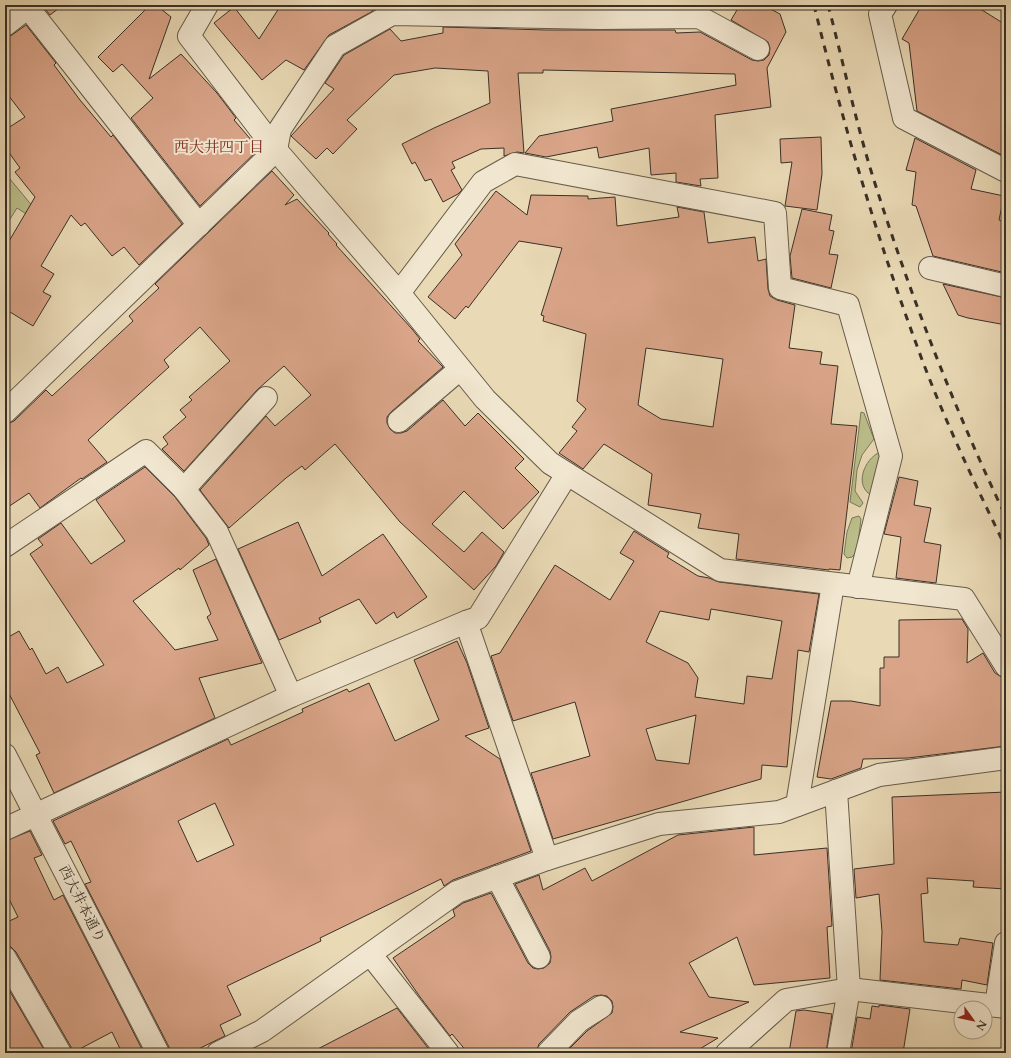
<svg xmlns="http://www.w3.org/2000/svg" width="1011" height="1058" font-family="Cardo,'Noto Serif JP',serif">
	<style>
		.green { fill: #bbbe8a; stroke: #7a7858 }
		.building { fill: #d9a488; stroke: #3a3127; fill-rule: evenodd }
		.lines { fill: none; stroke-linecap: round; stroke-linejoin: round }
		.minor-casing { stroke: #665b4a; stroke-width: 24 }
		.minor { stroke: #f1e6cf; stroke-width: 22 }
		.rail { stroke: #3a3127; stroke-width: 3; stroke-dasharray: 7 7; stroke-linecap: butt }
		.labels { text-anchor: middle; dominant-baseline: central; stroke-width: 4; stroke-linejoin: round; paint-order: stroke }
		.street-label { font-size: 14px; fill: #3a3127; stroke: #f1e6cf }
		.neighbourhood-label { font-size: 15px; fill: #7a1f14; stroke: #f1e6cf }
	</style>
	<rect width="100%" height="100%" fill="#e9d9b5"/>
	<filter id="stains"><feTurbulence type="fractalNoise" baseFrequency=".005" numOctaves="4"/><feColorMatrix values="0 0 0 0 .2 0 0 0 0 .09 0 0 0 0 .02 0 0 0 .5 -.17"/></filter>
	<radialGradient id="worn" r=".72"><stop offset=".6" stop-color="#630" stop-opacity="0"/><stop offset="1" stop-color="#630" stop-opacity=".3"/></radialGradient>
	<g class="green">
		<polygon points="5,173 53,231 17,208 5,227"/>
		<polygon points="861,412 864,413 874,439 862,455 857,470 855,491 863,503 860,507 850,502"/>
		<path d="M 880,452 L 881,459 L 873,496 C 853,487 864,459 880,452 Z"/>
		<polygon points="859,516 861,519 857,551 852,557 847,558 844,554 847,532 852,518"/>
	</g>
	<g class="building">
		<polygon points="42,5 63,5 50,15"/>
		<polygon points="150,5 156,5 171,17 149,79 181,54 217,93 236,118 234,120 259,149 200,206 131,118 153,98 122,64 113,72 98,57"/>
		<polygon points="281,5 367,5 373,11 329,35 304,70 286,60 262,80 214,23 234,7 259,39"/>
		<polygon points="740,5 763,5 780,14 786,32 767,68 771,107 715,115 718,178 700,179 701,186 676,182 676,173 651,175 649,148 599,158 597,147 546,157 525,153 539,136 613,121 611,109 736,85 735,74 543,70 543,73 518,73 524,153 517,152 504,156 504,148 481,149 452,162 455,168 451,170 462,190 458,194 443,202 431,179 425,181 415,162 412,164 402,144 434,128 490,103 488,71 435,68 394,75 347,120 357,129 333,154 327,148 316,159 291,136 334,89 325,83 344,55 390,29 401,41 443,33 443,27 546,30 675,30 676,33 700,32 752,60 758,61 764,60 769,55 770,48 768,42 731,20"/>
		<polygon points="922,5 974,5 1006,25 1006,157 917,111 909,43 902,39"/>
		<polygon points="26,25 56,63 54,65 80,100 111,137 113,135 182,224 139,265 124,247 112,256 85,223 81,226 71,215 41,266 54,274 43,292 51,296 33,326 5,309 5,248 35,197 15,172 20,168 5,147 5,130 25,117 5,91 5,37 12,35"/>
		<polygon points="821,137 822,174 817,210 785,206 792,162 781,163 780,139"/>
		<polygon points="915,138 976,170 971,189 1004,196 999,220 1006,223 1006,273 933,256 916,206 912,205 916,172 906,170"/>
		<polygon points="272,171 294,195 285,205 297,199 329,233 328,234 337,244 336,245 412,329 420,339 418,341 443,367 391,412 387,417 387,423 390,429 395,433 401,433 407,431 443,400 465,426 478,413 524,459 515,468 539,492 503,529 464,491 432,524 464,552 482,532 504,552 496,566 474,590 400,522 335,444 305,470 302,466 286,478 229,528 200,490 266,416 275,426 311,395 284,366 257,390 184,471 162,449 168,444 163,437 186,417 180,410 192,400 189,397 230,361 200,327 164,360 169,367 88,440 107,462 82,479 81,478 40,508 29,493 5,509 5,425 14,421 46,390 52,396 133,321 129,316 159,288 155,284"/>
		<path d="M 496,191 L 527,215 L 531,195 L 588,196 L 588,199 L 615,197 L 617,226 L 679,217 L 677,207 L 704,212 L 708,243 L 755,237 L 758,261 L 766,259 L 768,289 L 770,296 L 777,300 L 795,305 L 789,348 L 822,352 L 820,364 L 838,366 L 831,424 L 857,426 L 840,570 L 829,569 L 829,570 L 736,559 L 739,534 L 698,528 L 701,514 L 648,505 L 652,474 L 604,444 L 583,469 L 559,453 L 577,431 L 572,427 L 586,409 L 577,401 L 586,334 L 543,321 L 544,316 L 541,315 L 562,248 L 519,241 L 468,308 L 466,306 L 455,319 L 428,297 L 462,255 L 455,244 ZM 646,348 L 723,359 L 713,427 L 661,419 L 638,405 Z"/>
		<polygon points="802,209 832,215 829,230 834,231 829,254 838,255 831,288 792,278 790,256"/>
		<polygon points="943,284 1006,298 1006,325 968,318 958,315"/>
		<polygon points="145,467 175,497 206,538 209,545 180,570 179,568 133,601 175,650 218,640 207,617 211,614 193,570 216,559 262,663 199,678 215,718 54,793 36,755 40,753 5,686 5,639 19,631 30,650 32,648 46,674 58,667 67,683 104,665 30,554 43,545 38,539 61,523 91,564 125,541 96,500"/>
		<polygon points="899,477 918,481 914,505 931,508 924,542 941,545 936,583 896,578 901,537 884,534"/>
		<polygon points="298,522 322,576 383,534 427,597 397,618 394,612 376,624 359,599 319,618 321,622 279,640 238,549"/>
		<path d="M 634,531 L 669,553 L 667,557 L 698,576 L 709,578 L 719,582 L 819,594 L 809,652 L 798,650 L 787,767 L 762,765 L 761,779 L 553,839 L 531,773 L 590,756 L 575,702 L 513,721 L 491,656 L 500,653 L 555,565 L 610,600 L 634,561 L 620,553 ZM 711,609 L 782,621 L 772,679 L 747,676 L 744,704 L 695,697 L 698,678 L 688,663 L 646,642 L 660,611 L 709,620 ZM 696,715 L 689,764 L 656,760 L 646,729 Z"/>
		<polygon points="962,619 968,629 967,663 983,653 995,673 1003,678 1006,683 1006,746 908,758 863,759 861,768 831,779 817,777 831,701 851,701 880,706 880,668 884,668 884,657 899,657 899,620"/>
		<path d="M 457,641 L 467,663 L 489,728 L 465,736 L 500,759 L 531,851 L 453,880 L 444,886 L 441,879 L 320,938 L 321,941 L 227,986 L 241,1015 L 220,1025 L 225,1036 L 190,1053 L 170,1053 L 169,1047 L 85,884 L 91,882 L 71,841 L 65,844 L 53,821 L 228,739 L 231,745 L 303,712 L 302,709 L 347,689 L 349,692 L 369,683 L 395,741 L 439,720 L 414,660 ZM 215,803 L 234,845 L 197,862 L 178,821 Z"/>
		<polygon points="1006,792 1006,889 973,887 974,881 927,878 928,893 921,894 924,942 958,945 960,938 993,943 987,985 962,980 961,989 880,980 882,932 879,894 856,898 854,869 894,864 892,797"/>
		<polygon points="754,827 754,855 827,848 832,926 827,927 830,978 754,985 737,937 689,963 709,997 749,1002 680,1032 718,1038 693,1053 565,1053 587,1031 612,1013 613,1007 612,1001 607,996 601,995 594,996 570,1012 539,1044 536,1053 468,1053 452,1034 450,1036 420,997 393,958 455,916 453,910 463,903 491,893 528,963 533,968 538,969 544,968 550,963 551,957 550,951 515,884 539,875 543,890 585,868 592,881 678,835"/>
		<polygon points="30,831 42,855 34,858 54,900 63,895 144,1053 122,1053 112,1032 72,1053 71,1047 16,952 11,947 5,946 5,923 18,917 5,891 5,841"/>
		<polygon points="5,983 46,1053 5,1053"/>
		<polygon points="879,1005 910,1009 903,1053 851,1053 857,1017 870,1019 872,1006 879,1007"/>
		<polygon points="397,1008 428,1048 421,1053 310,1053"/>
		<polygon points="804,1010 832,1014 826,1053 789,1053 796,1011"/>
	</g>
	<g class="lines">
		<defs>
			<g id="minor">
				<polyline points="26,5 199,225"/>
				<polyline points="207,5 189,36 276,150 399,293 485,399 550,463 720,570 964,599 1006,666"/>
				<polyline points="886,5 880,14 904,118 1006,171"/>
				<polyline points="5,25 28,7"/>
				<polyline points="930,268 1006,286"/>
				<polyline points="399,293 483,182 515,164 775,213 780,288 848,305 891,456 858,587"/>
				<polyline points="5,412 276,150 280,129 335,46 392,14 599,18 699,17 758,49"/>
				<polyline points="399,421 460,369"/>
				<polyline points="184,489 266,398"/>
				<polyline points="5,546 146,451 184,489 217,532 291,696"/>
				<polyline points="5,755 158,1053"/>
				<polyline points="836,791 849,989 838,1053"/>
				<polyline points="797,805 833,584"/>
				<polyline points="5,829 291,696 466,622"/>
				<polyline points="547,859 466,622 478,618 567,474"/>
				<polyline points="497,877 539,957"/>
				<polyline points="371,955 448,1053"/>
				<polyline points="5,958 60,1053"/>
				<polyline points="996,1005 1006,943"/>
				<polyline points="218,1053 262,1031 457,892 547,859 659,824 779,812 879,775 1006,758"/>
				<polyline points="548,1053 579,1021 601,1007"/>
				<polyline points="727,1053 786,1000 849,989 1006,1007"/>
			</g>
		</defs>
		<use href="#minor" class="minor-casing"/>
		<use href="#minor" class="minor"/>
		<g class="rail">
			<path d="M 814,5 C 842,120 876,235 917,346 C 942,415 974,482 1006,548"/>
			<path d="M 828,5 C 843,61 855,119 872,174 C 909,292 953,406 1006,517"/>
		</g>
	</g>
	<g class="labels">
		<g class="street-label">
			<text transform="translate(82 904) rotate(63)">西大井本通り</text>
		</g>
		<g class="neighbourhood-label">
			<text x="219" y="147">西大井四丁目</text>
		</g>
	</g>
	<rect width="1011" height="1058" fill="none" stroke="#e9d9b5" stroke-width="20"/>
	<rect x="6" y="6" width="999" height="1046" fill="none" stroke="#3a3127" stroke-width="2"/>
	<rect x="10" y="10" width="991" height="1038" fill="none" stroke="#3a3127"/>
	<g transform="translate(973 1020) rotate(123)"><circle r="19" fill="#f1e6cf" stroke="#a89e8c"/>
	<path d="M0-3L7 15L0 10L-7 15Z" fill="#8f2418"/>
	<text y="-6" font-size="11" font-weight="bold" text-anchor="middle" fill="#3a3127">N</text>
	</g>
	<rect width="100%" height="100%" filter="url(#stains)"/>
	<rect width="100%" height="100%" fill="url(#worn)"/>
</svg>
